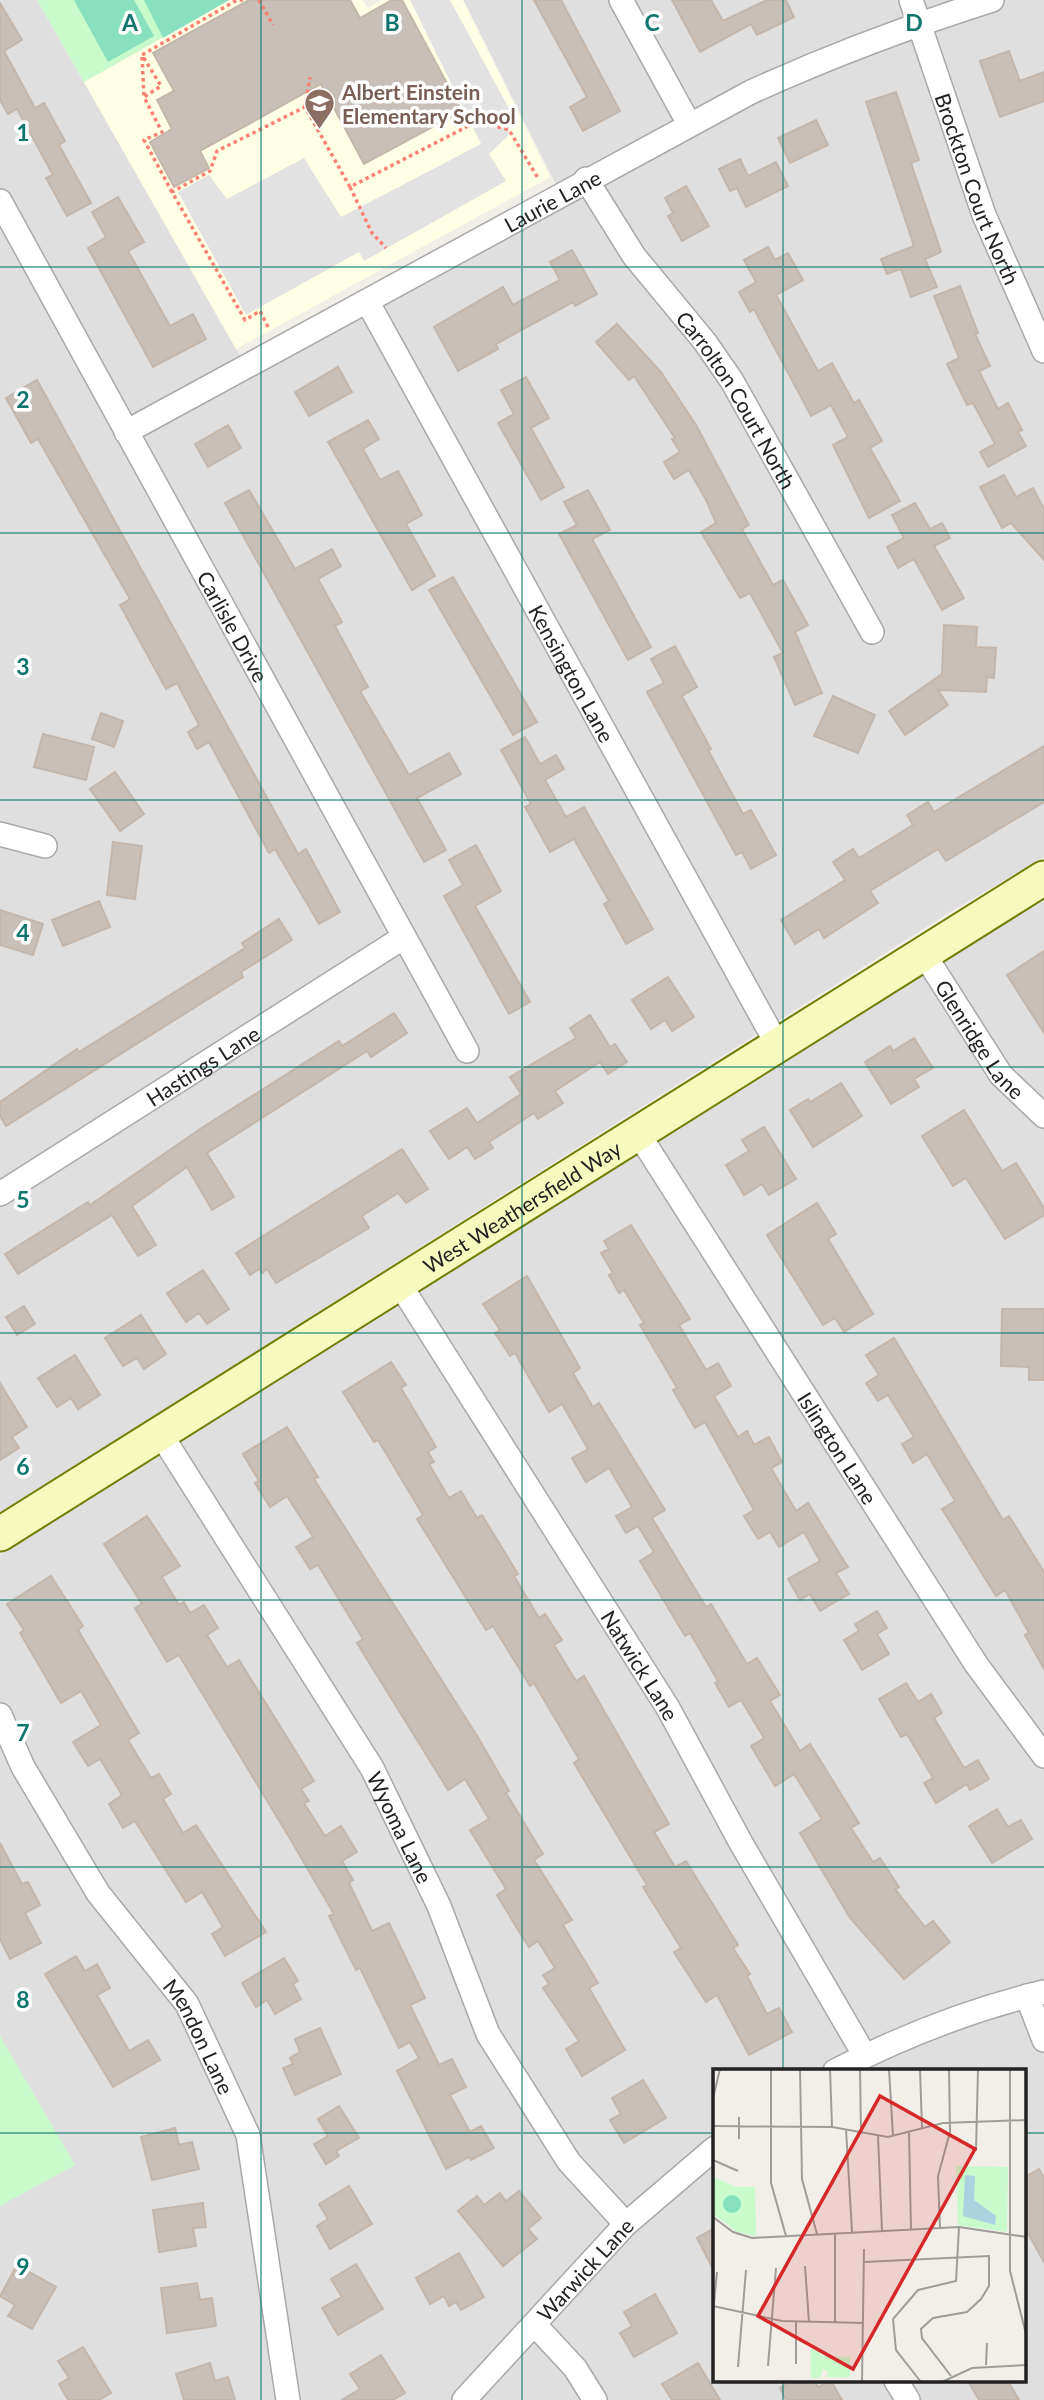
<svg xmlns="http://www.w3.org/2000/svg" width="1044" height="2400" font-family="Lato,sans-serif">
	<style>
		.residential { fill: #e0dfdf; fill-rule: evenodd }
		.education { fill: #ffffe5 }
		.park { fill: #c8facc }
		.pitch { fill: #88e0be }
		.parking { fill: #e2e2e2 }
		.building { fill: #c7bfb8; stroke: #c4b6ab; stroke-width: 2 }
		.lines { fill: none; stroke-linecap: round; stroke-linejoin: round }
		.street-casing { stroke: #a9a9a9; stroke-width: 26 }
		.secondary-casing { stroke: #707d05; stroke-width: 37 }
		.path { stroke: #fa8072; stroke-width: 3.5; stroke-dasharray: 3.5 3.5; stroke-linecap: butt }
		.street { stroke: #fff; stroke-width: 23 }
		.secondary { stroke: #f7fabf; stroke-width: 33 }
		.grid { fill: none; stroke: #0f766e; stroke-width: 2; stroke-opacity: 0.55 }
		.labels { text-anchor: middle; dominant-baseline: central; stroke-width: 7; stroke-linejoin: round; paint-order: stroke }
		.education-label { font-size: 21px; font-weight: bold; fill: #785e54; stroke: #fff; text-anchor: start }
		.street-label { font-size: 21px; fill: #222; stroke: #fff }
		.inset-road { fill: none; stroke: #9f9d99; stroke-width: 2 }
		.view { fill: #d62828; fill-opacity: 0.15; stroke: #d62828; stroke-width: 3.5 }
		.inset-edge { fill: none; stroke: #222; stroke-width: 3.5 }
		.grid-label { font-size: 23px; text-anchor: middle; font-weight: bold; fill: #0f766e; stroke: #fff; stroke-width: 7; stroke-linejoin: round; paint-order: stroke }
	</style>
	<rect width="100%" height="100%" fill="#f2efe9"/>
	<g class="residential">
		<polygon points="0,0 37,0 252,377 566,204 463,0 1044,0 1044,857 950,912 0,1513"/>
		<path d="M 1044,900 L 1044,2400 L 0,2400 L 0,1555 L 976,938 ZM 715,2071 L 1025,2071 L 1025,2381 L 715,2381 Z"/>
	</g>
	<polygon class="education" points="229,0 362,0 368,8 383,0 463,0 550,177 236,349 84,82"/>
	<g class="park">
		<polygon points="37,0 229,0 84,82"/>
		<polygon points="0,2036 75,2165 0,2206"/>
	</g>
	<g class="pitch">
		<polygon points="74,0 134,0 154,36 108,62"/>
		<polygon points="144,0 229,0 163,38"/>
	</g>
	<polygon class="parking" points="410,0 450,0 511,112 508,136 489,154 506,181 364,261 359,252 246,315 178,192 209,175 227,199 304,158 341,217 481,144"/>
	<g class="building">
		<polygon points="249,0 350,0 360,18 392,0 402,0 462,111 364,164 321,84 200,151 209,168 174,187 150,142 172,129 157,100 174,91 153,53"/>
		<polygon points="534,0 561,0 620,111 583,131 570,107 587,97"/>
		<polygon points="672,0 711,0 723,21 767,0 786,0 794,17 757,35 751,24 700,52"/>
		<polygon points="0,3 22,40 4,51 35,108 44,103 65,141 59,145 91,203 67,216 46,178 53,175 17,109 8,114 0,100"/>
		<polygon points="1009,51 1020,81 1044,72 1044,101 1000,117 980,61"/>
		<polygon points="896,92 919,160 911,163 941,252 925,259 937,287 911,297 901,269 887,274 881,259 914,246 866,102"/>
		<polygon points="816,120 828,145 790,163 778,138"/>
		<polygon points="740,159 748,176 776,162 788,186 746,207 737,188 730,191 719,169"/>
		<polygon points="686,186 709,226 682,241 668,216 673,213 665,198"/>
		<polygon points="118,197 144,242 128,251 170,326 193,314 206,339 153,367 88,248 106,237 92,212"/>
		<polygon points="768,247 775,260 788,253 803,280 776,295 818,371 832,363 854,403 859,400 882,441 870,448 900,501 869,518 833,445 848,437 831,405 811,416 754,309 750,312 739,292 756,282 744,260"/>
		<polygon points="572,250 597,294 575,306 573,302 496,344 498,349 458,371 434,327 503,287 513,305 560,280 550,262"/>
		<polygon points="960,286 978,333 975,334 990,366 979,371 998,409 1008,403 1022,430 1018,432 1026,446 988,467 980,452 995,444 973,403 967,405 947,364 959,358 934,296"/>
		<polygon points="617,324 661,372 696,425 749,525 742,529 773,585 783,580 808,625 795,632 822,693 795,705 774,657 783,653 750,593 740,598 701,532 716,523 706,500 689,470 674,479 664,462 680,452 672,439 675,438 634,376 629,380 596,342"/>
		<polygon points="338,367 352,392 309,416 295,392"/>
		<polygon points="526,377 549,418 531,428 564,487 541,500 498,423 514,414 501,390"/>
		<polygon points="37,380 298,854 306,849 340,912 319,924 275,849 269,853 209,742 197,749 188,732 199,725 177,683 166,689 120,605 130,599 38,439 31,443 6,398"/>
		<polygon points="368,420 379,439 363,449 380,480 398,471 422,515 406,524 435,576 412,590 328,442"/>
		<polygon points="228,425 241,448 208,467 195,444"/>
		<polygon points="1004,475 1016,497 1033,488 1044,509 1044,560 1011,523 1002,528 980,487"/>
		<polygon points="249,490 295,569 332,549 341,566 318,579 342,622 335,626 368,687 360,691 409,775 449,753 461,774 417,798 446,850 424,862 225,503"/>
		<polygon points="588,490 610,530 592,539 651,647 628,660 559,534 577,525 564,502"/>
		<polygon points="915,503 930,529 942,523 950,538 934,546 964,598 942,610 914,559 898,568 887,547 904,538 892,515"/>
		<polygon points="453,577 537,722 513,735 429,590"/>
		<polygon points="944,625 977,627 976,647 996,648 994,678 987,677 986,692 938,690 948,705 905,735 889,711 942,674"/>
		<polygon points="675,646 697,687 682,696 711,749 708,750 743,814 751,810 776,855 751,869 742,852 736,855 647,692 664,683 651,659"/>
		<polygon points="833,696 875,715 858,753 814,736"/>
		<polygon points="101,713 123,721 114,747 92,739"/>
		<polygon points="43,734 94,747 86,780 34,767"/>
		<polygon points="525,737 540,764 556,755 564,769 545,780 566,817 584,807 653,929 626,944 604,904 609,901 574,839 550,852 525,807 531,804 501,750"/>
		<polygon points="1044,746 1044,802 946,861 938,849 870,891 878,903 824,938 819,929 795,944 781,920 845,880 833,862 853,849 859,858 913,825 907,815 928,802 934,812"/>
		<polygon points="115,772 144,814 120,831 90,789"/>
		<polygon points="113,842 142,846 135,899 107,895"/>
		<polygon points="476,845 501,891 475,906 530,1002 509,1014 444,896 463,885 449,860"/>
		<polygon points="99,901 110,927 63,946 52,920"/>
		<polygon points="0,910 43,924 33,955 0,945"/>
		<polygon points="279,919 292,940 241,972 243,977 6,1126 0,1116 0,1102 77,1049 79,1052 245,948 242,943"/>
		<polygon points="1044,951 1044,1033 1007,975"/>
		<polygon points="668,977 694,1017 672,1031 665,1020 651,1029 632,1000"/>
		<polygon points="394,1013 407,1033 371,1057 367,1051 207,1153 234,1197 212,1210 187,1167 132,1206 156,1245 138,1256 112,1215 18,1274 5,1254 88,1202 90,1205 200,1129 339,1041 342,1046"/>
		<polygon points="590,1015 610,1047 615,1044 627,1062 608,1074 600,1062 555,1091 563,1103 538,1119 534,1113 489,1142 493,1148 475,1159 467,1147 449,1159 430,1131 467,1108 477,1123 521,1094 510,1077 576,1038 570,1028"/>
		<polygon points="914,1038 933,1068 914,1079 919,1087 891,1104 865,1062 890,1046 893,1051"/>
		<polygon points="841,1083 862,1116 813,1147 790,1110 808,1099 810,1102"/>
		<polygon points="964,1110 1002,1171 1016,1163 1044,1208 1044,1215 1005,1239 966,1178 953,1186 922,1136"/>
		<polygon points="764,1127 796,1179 769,1195 762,1184 744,1195 726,1165 749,1151 742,1140"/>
		<polygon points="402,1149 428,1189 406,1203 398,1193 362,1216 369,1228 276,1283 267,1269 262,1273 259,1269 250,1275 236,1253"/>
		<polygon points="817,1203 836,1234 828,1239 873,1314 844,1332 835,1318 823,1325 767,1235"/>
		<polygon points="631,1225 690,1319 679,1325 706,1370 718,1363 731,1386 714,1396 738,1437 747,1431 754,1445 769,1437 782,1462 771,1468 796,1511 808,1503 848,1567 836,1573 849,1594 820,1611 810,1594 800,1600 788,1579 820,1561 804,1532 779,1547 770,1532 758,1539 744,1516 754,1510 705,1422 695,1428 673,1390 677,1388 640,1325 644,1323 624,1290 619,1293 609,1275 613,1273 601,1253 609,1249 604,1241"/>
		<polygon points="203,1270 229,1309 207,1324 199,1313 186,1322 167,1293"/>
		<polygon points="527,1276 580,1368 573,1373 593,1407 599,1403 665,1510 652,1518 706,1607 711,1604 747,1664 757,1658 780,1695 770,1701 800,1751 810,1744 859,1823 851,1828 873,1862 880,1858 899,1887 895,1889 925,1927 933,1921 950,1942 904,1979 850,1918 800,1833 822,1819 794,1774 775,1786 751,1746 764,1738 741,1700 729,1707 715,1683 718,1681 690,1633 685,1636 640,1561 654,1552 638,1526 626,1533 616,1516 632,1507 609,1468 586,1482 572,1458 588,1449 562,1404 549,1412 515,1353 510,1356 495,1333 500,1330 483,1304"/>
		<polygon points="24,1306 35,1324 17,1335 6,1317"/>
		<polygon points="1002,1309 1044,1309 1044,1380 1029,1380 1029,1367 1001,1366"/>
		<polygon points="141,1315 166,1354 144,1369 137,1358 123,1366 105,1338"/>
		<polygon points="894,1338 1003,1520 1009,1516 1044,1572 1044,1669 1025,1635 1029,1633 1005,1590 996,1596 942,1509 955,1501 927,1454 913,1463 902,1444 914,1437 888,1395 878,1401 866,1383 879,1375 866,1355"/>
		<polygon points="75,1355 100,1395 78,1409 71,1398 57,1407 38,1378"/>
		<polygon points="391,1362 406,1385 401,1388 436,1447 428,1452 434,1462 429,1464 449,1498 461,1491 477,1518 482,1515 518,1574 514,1576 539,1618 545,1614 562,1640 554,1645 576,1681 584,1676 669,1824 654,1832 675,1867 686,1861 738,1945 733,1948 750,1974 747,1976 767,2014 779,2008 792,2032 749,2055 717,1995 706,2002 674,1952 681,1948 643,1887 647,1885 574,1763 579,1759 534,1683 530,1686 493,1626 486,1630 417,1519 423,1515 378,1440 374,1442 343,1392"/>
		<polygon points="0,1383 27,1427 12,1437 19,1448 0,1460"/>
		<polygon points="287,1427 318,1477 314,1479 479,1739 509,1791 506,1793 543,1854 534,1860 572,1920 563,1925 598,1983 589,1988 625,2050 582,2076 566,2049 579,2041 543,1988 549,1984 543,1975 555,1968 538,1941 529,1947 515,1925 497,1895 506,1889 470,1830 489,1819 465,1779 448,1790 357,1643 363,1639 318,1565 310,1569 296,1547 313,1537 287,1496 270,1507 255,1483 259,1481 243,1454"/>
		<polygon points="147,1516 180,1566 162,1577 179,1605 184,1602 190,1613 204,1605 218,1628 207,1635 227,1667 239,1660 314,1781 301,1789 309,1801 304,1803 325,1836 341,1826 357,1852 342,1861 353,1880 349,1883 372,1931 389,1923 425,1998 410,2005 439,2065 452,2059 466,2087 450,2095 470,2132 481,2126 494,2148 471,2160 469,2157 446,2169 397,2071 419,2058 410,2042 399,2048 360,1968 356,1970 329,1916 334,1914 289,1837 179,1655 167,1662 135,1608 142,1604 104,1544"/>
		<polygon points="51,1576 83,1626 78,1630 139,1733 128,1740 151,1778 159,1774 171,1794 163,1799 183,1833 196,1825 266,1932 225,1956 212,1934 223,1927 202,1892 186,1902 135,1821 123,1828 109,1804 122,1795 100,1759 88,1766 73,1742 101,1725 81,1691 61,1703 20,1633 24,1630 7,1604"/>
		<polygon points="877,1611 887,1628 877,1634 889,1654 862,1670 844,1640 859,1631 855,1624"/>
		<polygon points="906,1683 918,1702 931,1694 942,1713 934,1718 964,1768 978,1760 989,1779 970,1790 967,1784 936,1803 924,1783 933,1778 907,1734 901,1737 879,1699"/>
		<polygon points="997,1809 1008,1827 1021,1820 1032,1839 992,1863 969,1826"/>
		<polygon points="0,1843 22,1884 28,1882 40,1905 25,1913 41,1943 10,1959 0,1939"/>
		<polygon points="76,1956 85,1971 97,1964 110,1988 97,1995 129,2051 148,2040 160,2060 113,2087 45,1974"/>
		<polygon points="284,1958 298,1981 293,1984 301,1999 275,2014 267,2000 256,2007 242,1983"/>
		<polygon points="320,2028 341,2074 295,2095 283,2068 293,2064 290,2058 300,2052 295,2039"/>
		<polygon points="643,2080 666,2118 624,2143 610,2120 621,2114 612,2098"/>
		<polygon points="339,2106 359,2138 336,2151 339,2156 326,2164 314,2144 328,2136 318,2119"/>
		<polygon points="175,2128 179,2145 192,2142 199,2169 152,2180 141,2137"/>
		<polygon points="1039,2169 1044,2178 1044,2262 1025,2228 1025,2177"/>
		<polygon points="349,2186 372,2224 330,2249 317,2226 328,2219 319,2204"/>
		<polygon points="519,2191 541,2218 528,2229 537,2239 503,2266 458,2211 477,2196 484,2205 500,2193 506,2201"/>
		<polygon points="203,2203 206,2227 193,2228 196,2246 159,2252 153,2210"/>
		<polygon points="715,2228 715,2273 697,2238"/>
		<polygon points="459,2253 484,2297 461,2310 456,2302 449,2306 444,2296 430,2304 416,2278"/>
		<polygon points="356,2264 383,2309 338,2335 322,2308 342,2297 331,2279"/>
		<polygon points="17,2265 56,2287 32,2329 8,2316 15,2305 0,2296"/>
		<polygon points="197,2283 200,2300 212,2298 216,2326 167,2333 161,2288"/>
		<polygon points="655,2294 677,2333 634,2357 620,2333 632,2326 624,2312"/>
		<polygon points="83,2347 111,2393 99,2400 68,2400 59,2384 69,2378 58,2361"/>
		<polygon points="381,2355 405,2393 393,2400 342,2400 360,2389 350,2374"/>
		<polygon points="210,2363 215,2381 228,2377 235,2400 184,2400 176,2374"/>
		<polygon points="698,2363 720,2400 672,2400 662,2384"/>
		<polygon points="793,2381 815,2381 818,2387 831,2381 842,2400 786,2400 780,2388"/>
		<polygon points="968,2381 1008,2381 1019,2400 979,2400"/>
	</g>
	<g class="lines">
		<defs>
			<g id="street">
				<polyline points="621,0 689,124"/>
				<path id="s1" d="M 911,0 L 984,215 L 1044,351"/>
				<path id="s2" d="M 586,179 L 634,256 L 705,342 L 732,381 L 872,632"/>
				<path id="s3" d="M 0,201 L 467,1051"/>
				<path id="s4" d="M 367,301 L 778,1046"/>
				<path id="s5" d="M 126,432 L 751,92 C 830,56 910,26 992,0"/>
				<polyline points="0,834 45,846"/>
				<path id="s6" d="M 924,954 L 1001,1075 L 1044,1116"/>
				<path id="s7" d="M 638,1133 L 976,1664 L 1044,1756"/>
				<path id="s8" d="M 0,1194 L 404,937"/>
				<path id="s9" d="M 399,1283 L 668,1708 L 741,1843 L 865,2056"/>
				<path id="s10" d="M 160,1433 L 372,1768 L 439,1906 L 488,2034 L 569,2162 L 626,2224"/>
				<path id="s11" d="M 0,1715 L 23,1767 L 98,1893 L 187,2004 L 248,2135 L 288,2400"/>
				<polyline points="1027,1996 1044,2040"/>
				<path d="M 835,2071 C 901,2037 972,2009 1044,1992"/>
				<polyline points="535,2325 575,2368 595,2400"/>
				<polyline points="896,2381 908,2400"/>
				<path id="s12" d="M 464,2400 L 626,2224 L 715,2148"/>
			</g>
			<g id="secondary">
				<path id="s13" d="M 0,1534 L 1044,878"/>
			</g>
		</defs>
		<use href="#street" class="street-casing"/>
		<use href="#secondary" class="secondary-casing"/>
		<g class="path">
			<polyline points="259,0 273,25"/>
			<polyline points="142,57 144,97"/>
			<polyline points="305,107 310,77"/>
			<polyline points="350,187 372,233 386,248"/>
			<polyline points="172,192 144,140 162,132 144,97 161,86 142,55 237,0 245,0"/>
			<polyline points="268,327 260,311 245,320 172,192 210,171 217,151 305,107 350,187 478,121 509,130 538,178"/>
		</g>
		<use href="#street" class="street"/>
		<use href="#secondary" class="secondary"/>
	</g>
	<path class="grid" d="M 261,0 L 261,2400M 522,0 L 522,2400M 783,0 L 783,2071M 0,267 L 1044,267M 0,533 L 1044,533M 0,800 L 1044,800M 0,1067 L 1044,1067M 0,1333 L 1044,1333M 0,1600 L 1044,1600M 0,1867 L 1044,1867M 0,2133 L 715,2133M 1025,2133 L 1044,2133M 783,2381 L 783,2400"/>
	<defs>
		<symbol id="school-pin" viewBox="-11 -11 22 30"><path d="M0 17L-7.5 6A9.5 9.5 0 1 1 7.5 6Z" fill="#8d6e63" stroke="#fff"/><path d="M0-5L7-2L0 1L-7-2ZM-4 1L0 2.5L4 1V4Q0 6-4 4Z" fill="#fff"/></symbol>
	</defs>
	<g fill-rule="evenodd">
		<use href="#school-pin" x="302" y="86" width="35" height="47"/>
	</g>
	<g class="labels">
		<g class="education-label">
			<text x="342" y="91">Albert Einstein<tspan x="342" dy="24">Elementary School</tspan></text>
		</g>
		<g class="street-label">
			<text stroke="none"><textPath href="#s1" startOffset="200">Brockton Court North</textPath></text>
			<text stroke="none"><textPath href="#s5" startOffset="485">Laurie Lane</textPath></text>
			<text stroke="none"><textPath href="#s2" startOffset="268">Carrolton Court North</textPath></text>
			<text stroke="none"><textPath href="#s3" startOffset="485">Carlisle Drive</textPath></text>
			<text stroke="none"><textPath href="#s4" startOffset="425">Kensington Lane</textPath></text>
			<text stroke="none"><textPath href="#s6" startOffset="102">Glenridge Lane</textPath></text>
			<text stroke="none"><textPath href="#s8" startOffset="240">Hastings Lane</textPath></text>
			<text stroke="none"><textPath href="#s13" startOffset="616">West Weathersfield Way</textPath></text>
			<text stroke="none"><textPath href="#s7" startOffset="373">Islington Lane</textPath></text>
			<text stroke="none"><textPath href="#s9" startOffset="452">Natwick Lane</textPath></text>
			<text stroke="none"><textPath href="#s10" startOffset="462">Wyoma Lane</textPath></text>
			<text stroke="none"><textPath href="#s11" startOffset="380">Mendon Lane</textPath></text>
			<text stroke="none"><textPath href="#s12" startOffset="178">Warwick Lane</textPath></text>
		</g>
	</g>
	<g transform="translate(713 2069)">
		<rect width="313" height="313" fill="#f2efe9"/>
		<path d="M 243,97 L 295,98 L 294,163 L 245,156 ZM 0,108 L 23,118 L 42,118 L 43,167 L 24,163 L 0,145 ZM 98,280 L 107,280 L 108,287 L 137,288 L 137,308 L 113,308 L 115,303 L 110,300 L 108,308 L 98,309 Z" fill="#c8facc"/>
		<path d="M10 135a9 9 0 1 1 18 0a9 9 0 1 1-18 0Z" fill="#88e0be"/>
		<path d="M 252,106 L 262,107 L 261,131 L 283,147 L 282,156 L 250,147 Z" fill="#aad3df"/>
		<path class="inset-road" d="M 58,0 L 58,114 L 73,167M 87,0 L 89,110 L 104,165M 117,0 L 119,58M 147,0 L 148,65M 176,0 L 180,67M 207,0 L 209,59M 297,0 L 297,202 L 314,269M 0,29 L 7,0M 26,48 L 26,70M 0,57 L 119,58 L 175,68 L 230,54 L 314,51M 133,60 L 139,163M 196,64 L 198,160M 165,67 L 169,162M 263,82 L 265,0M 0,91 L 25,102M 0,148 L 20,163 L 39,169 L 246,158 L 314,168M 227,159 L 225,107 L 237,63 L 236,0M 151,193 L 276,187 L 276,217 L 268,230 L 254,243 L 220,249 L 208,260 L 209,269 L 238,307M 92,197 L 96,253M 0,237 L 69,252 L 151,254M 0,244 L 4,203M 122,253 L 122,164M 83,295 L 83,253M 273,296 L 274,274M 55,297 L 63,199M 25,298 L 33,201M 149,313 L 151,180M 208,313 L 183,281 L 180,250 L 205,221 L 243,212 L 246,158M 229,313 L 259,299 L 314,296"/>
		<path class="view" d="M 167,27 L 262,80 L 140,300 L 45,247 Z"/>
		<rect width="313" height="313" class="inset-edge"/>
	</g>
	<g class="grid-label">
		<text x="130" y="31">A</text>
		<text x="392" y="31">B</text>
		<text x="652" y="31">C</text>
		<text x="914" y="31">D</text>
		<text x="23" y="141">1</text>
		<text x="23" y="408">2</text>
		<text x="23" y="675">3</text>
		<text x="23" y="941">4</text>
		<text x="23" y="1208">5</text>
		<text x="23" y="1475">6</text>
		<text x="23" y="1741">7</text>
		<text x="23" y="2008">8</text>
		<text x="23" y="2275">9</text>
	</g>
</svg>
